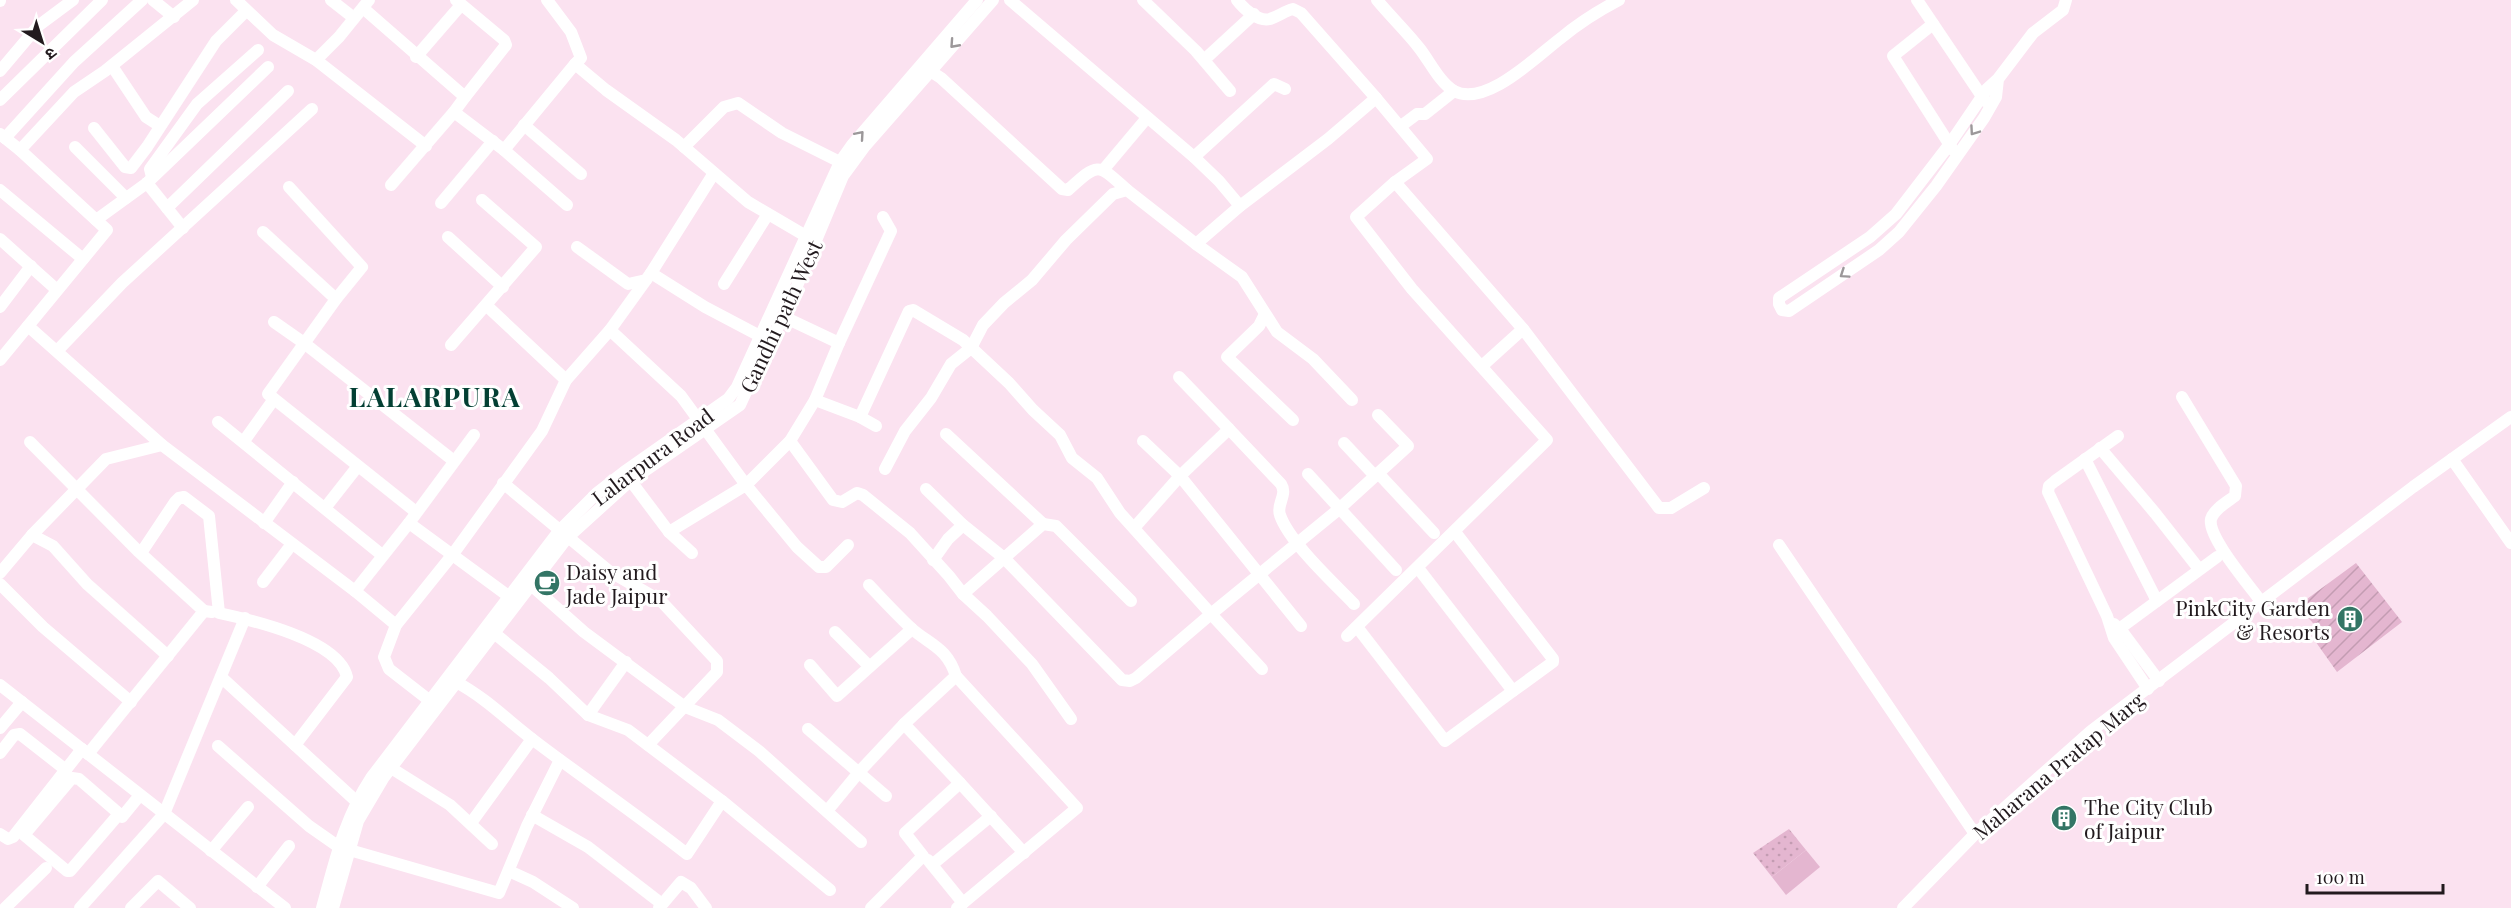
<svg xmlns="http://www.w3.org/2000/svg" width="2511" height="908" font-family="'Playfair Display','Noto Sans Devanagari',serif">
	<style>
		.grass { fill: #e4b6d0 }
		.park { fill: url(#park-dots) }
		.garden { fill: url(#garden-furrows) }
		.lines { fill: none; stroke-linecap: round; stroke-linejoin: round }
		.minor { stroke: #fff; stroke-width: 12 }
		.oneway { stroke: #9c989a }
		.labels { text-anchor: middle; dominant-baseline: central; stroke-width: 6; stroke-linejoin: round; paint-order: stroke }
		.street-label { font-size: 21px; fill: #221a1e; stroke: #fff }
		.poi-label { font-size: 21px; fill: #221a1e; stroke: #fff; text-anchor: start }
		.district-label { font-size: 27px; font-weight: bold; letter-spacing: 1.5px; fill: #033f33; stroke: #fff }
	</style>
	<defs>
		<pattern id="park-dots" width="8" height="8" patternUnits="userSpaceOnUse" patternTransform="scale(1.5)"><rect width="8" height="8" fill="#e4b6d0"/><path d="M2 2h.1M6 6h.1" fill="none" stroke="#c39cb2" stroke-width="1.8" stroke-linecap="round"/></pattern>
		<pattern id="garden-furrows" width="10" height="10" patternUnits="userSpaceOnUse" patternTransform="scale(1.5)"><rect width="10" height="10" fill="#e4b6d0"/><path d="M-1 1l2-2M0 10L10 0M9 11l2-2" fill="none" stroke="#c39cb2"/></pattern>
	</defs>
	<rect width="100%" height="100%" fill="#fbe2f0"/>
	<polygon class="grass" points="1806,850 1820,867 1786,895 1772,877"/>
	<polygon class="park" points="1789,829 1806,850 1772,877 1753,853"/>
	<path class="garden" d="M 2356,563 L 2402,622 L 2337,672 L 2313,638 C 2317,628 2315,624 2307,617 L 2297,619 L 2292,610 Z"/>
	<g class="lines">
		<g class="minor">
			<polyline points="153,0 174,17"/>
			<polyline points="236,0 273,35 316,60 426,146"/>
			<polyline points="331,0 354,18"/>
			<polyline points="456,0 504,40 506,45 465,97"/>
			<polyline points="547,0 571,32 581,58 575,64 606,90 676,140 748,202 811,239"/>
			<polyline points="1010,0 1194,157"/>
			<polyline points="1143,0 1196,51 1230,91"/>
			<path d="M 1237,0 C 1244,9 1258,22 1270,19 C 1279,16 1285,11 1293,9 L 1301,13 L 1376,98"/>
			<path d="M 1377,0 C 1391,17 1407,32 1420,49 C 1430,62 1440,83 1454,91 C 1486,108 1538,55 1561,38 C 1579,23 1598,11 1619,0"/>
			<polyline points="1917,0 1985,101"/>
			<polyline points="0,1 0,0"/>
			<polyline points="363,8 465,97 454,112 504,150 567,205"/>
			<polyline points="1933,24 1893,56 1953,150"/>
			<polyline points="416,57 461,5"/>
			<polyline points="316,60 339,37 369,0"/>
			<polyline points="1204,60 1254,14"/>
			<polyline points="112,66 146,117 160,126"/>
			<path d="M 924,67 L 941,78 L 1062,189 L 1068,190 C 1099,162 1097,163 1127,190"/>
			<polyline points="0,71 38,26 73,0"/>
			<polyline points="1998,79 1996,97 1984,118 1936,186 1899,232 1879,250 1789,311 1782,310 1779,304 1779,298 1870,237 1896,214 1949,145 1987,89 1998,79 2033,33 2063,10 2066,0"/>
			<polyline points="0,100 102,0"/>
			<polyline points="524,125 581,174"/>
			<polyline points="1401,126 1417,114 1425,114 1454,91"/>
			<polyline points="94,128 125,167 131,168 147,147 216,41 246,11"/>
			<polyline points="0,134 20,150 74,92 105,71 193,0"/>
			<polyline points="5,138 74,62 142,0"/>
			<polyline points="75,147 126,198"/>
			<polyline points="684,147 724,107 738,103 782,133 840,162"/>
			<polyline points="504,150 575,64"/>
			<polyline points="1104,169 1146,119"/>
			<polyline points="714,173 651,273 705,307 760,336"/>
			<polyline points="152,177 150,169 197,104 258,50"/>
			<polyline points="1395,182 1523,329 1659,508 1671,508 1704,488"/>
			<polyline points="147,183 183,228"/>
			<polyline points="391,185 454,112"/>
			<polyline points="289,187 362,267 336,299 268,394 416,512"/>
			<polyline points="0,190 83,259"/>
			<polyline points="441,203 493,141"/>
			<polyline points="1240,206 1219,181 1194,157 1274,84 1285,89"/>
			<polyline points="167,208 288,91"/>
			<polyline points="96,220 147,183 268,67"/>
			<polyline points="263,232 336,299"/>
			<polyline points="448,237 503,287"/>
			<polyline points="0,239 57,290"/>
			<polyline points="1196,244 1242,277 1277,332 1313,359 1352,400"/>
			<polyline points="577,247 628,284 646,280 651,273"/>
			<polyline points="724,284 768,214"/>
			<polyline points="487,306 566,380"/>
			<polyline points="0,307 31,266"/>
			<polyline points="1265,314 1259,326 1227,357 1293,420"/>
			<polyline points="274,322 304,343 454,461"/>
			<polyline points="28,326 162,445 355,591 396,625"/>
			<polyline points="610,330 646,280"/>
			<polyline points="839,343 891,231 883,217"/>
			<polyline points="451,345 536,247 482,200"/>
			<polyline points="57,351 122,283 312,109"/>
			<polyline points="0,360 107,230 20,150"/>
			<polyline points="1482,366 1523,329"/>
			<path d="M 2182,397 L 2236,486 L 2235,496 C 2227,502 2214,509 2211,519 C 2207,537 2251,587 2262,603"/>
			<polyline points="815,400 860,417 909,311 913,310 963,340 1009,383 1033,410 1060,435 1072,458 1097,478 1120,513 1211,614 1339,509 1408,446 1378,415"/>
			<polyline points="860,417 876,426"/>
			<polyline points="218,422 382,555"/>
			<path d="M 1229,429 L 1281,484 C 1288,495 1276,504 1280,515 C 1289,542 1334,583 1354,604"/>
			<polyline points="946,434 1043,524"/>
			<polyline points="2118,436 2055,481 2049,486 2048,492 2107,616 2114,638 2148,689"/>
			<polyline points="244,441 274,399"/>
			<polyline points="790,441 833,500 842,502 857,493 863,495 910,533 949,576 963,594 987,616 1032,664 1071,719"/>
			<polyline points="1143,441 1180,476 1301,626"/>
			<polyline points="30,442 138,551 204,611"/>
			<polyline points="1344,443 1375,476"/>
			<polyline points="2100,448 2155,513 2199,569"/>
			<polyline points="2085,459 2157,601"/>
			<polyline points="2452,459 2511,543"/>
			<polyline points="885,469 905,431 931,398 951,364 971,348 983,325 1004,303 1032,280 1066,240 1113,194 1127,190 1196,244 1240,206 1328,139 1376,98 1427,159 1395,182 1356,217 1412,289 1547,440 1347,636"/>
			<polyline points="1378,473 1434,533"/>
			<polyline points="1308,474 1396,570"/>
			<polyline points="627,476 669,532 692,553"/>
			<polyline points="503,483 609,571 661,601 717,661 717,672 648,745"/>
			<polyline points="926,489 963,525 1004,558 1122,680 1130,681 1136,678 1211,614 1262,669"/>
			<polyline points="325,508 358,466"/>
			<polyline points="264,523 293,482"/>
			<polyline points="409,523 515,601"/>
			<polyline points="1134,528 1180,476 1229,429 1179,377"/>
			<polyline points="669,532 746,485 797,547 819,567 826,567 848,545"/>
			<polyline points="1455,532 1553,659 1553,662 1513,691"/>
			<polyline points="32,535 53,546 87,584 168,656"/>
			<polyline points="1779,545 1975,834"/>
			<path d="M 141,553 L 175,502 L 179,498 L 184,497 L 209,516 L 219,613 C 252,620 339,640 347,677 L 295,745"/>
			<polyline points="933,560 948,539 963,525"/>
			<polyline points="0,573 32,535 106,459 162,445"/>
			<polyline points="263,582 292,544"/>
			<polyline points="0,584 43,627 131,702"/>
			<polyline points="531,585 584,632 685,707 718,720 759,751 861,842"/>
			<path d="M 869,585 C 883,600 897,615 912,629 C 932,646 947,648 956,676 L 904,724 L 960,783 L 905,833 L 923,856 L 871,908"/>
			<polyline points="355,591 409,523 474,435"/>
			<polyline points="963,594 1043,524 1056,526 1131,601"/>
			<polyline points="2114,624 2124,634 2159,681"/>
			<polyline points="1357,627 1445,741 1513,691 1418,568"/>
			<polyline points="488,628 549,678 588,715 628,730 722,801 830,890"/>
			<polyline points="2119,629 2217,557"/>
			<polyline points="835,632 869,666"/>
			<polyline points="810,665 837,696 912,629"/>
			<polyline points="956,676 1077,808 957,908"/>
			<polyline points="221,677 356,801"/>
			<path d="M 456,682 C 488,699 511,724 540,745 C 589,782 639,816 687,854 L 722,801"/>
			<polyline points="0,685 285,908"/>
			<polyline points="434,704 389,669 384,657 396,625 453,554 542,431 566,380 610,330 681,396 746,485 790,441 815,400 839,343 784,317"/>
			<polyline points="588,715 626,662"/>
			<polyline points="0,728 22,702"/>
			<polyline points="808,729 886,796"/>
			<polyline points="218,746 309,826 339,847 499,893 527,826 560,760"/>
			<polyline points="0,753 14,735 20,734 66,770"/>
			<polyline points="88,754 204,611 212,612"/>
			<polyline points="391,768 450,805 492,844"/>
			<polyline points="960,783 1024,853"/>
			<polyline points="827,811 860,771 904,724"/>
			<polyline points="119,814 70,871 67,871 24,835 72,778 79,779 116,811 122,817 140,795"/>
			<polyline points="532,815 588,847 662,904"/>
			<polyline points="471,823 532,739"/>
			<polyline points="0,834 8,839 13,837 82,749"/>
			<polyline points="211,851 248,807"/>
			<polyline points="928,860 963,903"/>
			<polyline points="933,864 991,816"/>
			<polyline points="509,871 533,882 573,908"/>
			<polyline points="257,887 289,846"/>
			<polyline points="5,908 46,868"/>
			<polyline points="80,908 164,814 245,618"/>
			<polyline points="131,908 158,881 190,908"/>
			<path d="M 322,908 C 335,861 344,819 371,778 L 559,531 L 597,493 L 624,472 L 728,399 L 737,387 L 840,162 L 852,145 L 977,0"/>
			<polyline points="333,908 358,821 384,777 567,538 630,481 740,405 769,342 784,317 843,176 865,146 993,0"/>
			<polyline points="659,908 681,882 691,888 706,908"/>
			<polyline points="1903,908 1975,834 2091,731 2413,487 2511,417"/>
		</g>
	</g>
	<defs><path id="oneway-chevron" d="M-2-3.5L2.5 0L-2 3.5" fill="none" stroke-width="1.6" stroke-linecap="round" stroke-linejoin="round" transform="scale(1.5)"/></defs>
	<g class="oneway">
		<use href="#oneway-chevron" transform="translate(954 44) rotate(132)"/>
		<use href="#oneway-chevron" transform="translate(1974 131) rotate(125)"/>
		<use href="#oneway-chevron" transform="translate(860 135) rotate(-49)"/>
		<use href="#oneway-chevron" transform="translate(1844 274) rotate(146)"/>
	</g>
	<defs>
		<symbol id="cafe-disc" viewBox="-11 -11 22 22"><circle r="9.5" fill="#337565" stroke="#fff"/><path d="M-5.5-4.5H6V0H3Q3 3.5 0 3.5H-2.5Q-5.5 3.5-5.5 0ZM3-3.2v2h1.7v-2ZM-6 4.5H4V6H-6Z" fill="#fff"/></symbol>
		<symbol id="building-disc" viewBox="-11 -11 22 22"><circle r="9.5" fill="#337565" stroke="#fff"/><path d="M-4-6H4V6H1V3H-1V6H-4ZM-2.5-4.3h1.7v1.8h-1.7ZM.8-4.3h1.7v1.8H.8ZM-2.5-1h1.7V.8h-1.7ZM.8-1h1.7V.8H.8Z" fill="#fff"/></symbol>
	</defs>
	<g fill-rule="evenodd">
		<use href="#cafe-disc" x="532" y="568" width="30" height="30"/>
		<use href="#building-disc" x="2335" y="604" width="30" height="30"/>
		<use href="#building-disc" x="2049" y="803" width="30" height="30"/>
	</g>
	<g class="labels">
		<g class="street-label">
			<text transform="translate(780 316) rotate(-65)">Gandhi path West</text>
			<text transform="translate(652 456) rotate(-37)">Lalarpura Road</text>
			<text transform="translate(2058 765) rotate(-40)">Maharana Pratap Marg</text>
		</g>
		<g class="poi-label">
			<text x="566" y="571">Daisy and<tspan x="566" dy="24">Jade Jaipur</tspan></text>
			<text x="2330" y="607" text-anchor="end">PinkCity Garden<tspan x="2330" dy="24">&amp; Resorts</tspan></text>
			<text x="2084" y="806">The City Club<tspan x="2084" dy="24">of Jaipur</tspan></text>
		</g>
		<g class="district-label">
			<text x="435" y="396">LALARPURA</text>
		</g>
	</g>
	<g transform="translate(42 42) rotate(142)" stroke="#ffffff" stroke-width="4.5" paint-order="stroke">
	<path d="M0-4.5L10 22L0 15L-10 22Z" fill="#221a1e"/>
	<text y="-9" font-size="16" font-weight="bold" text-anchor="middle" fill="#221a1e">उ</text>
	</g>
	<path d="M2307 884v9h136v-9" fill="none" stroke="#221a1e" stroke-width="3"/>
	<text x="2316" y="884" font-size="18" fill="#221a1e" stroke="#ffffff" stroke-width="4.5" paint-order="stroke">100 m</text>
</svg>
